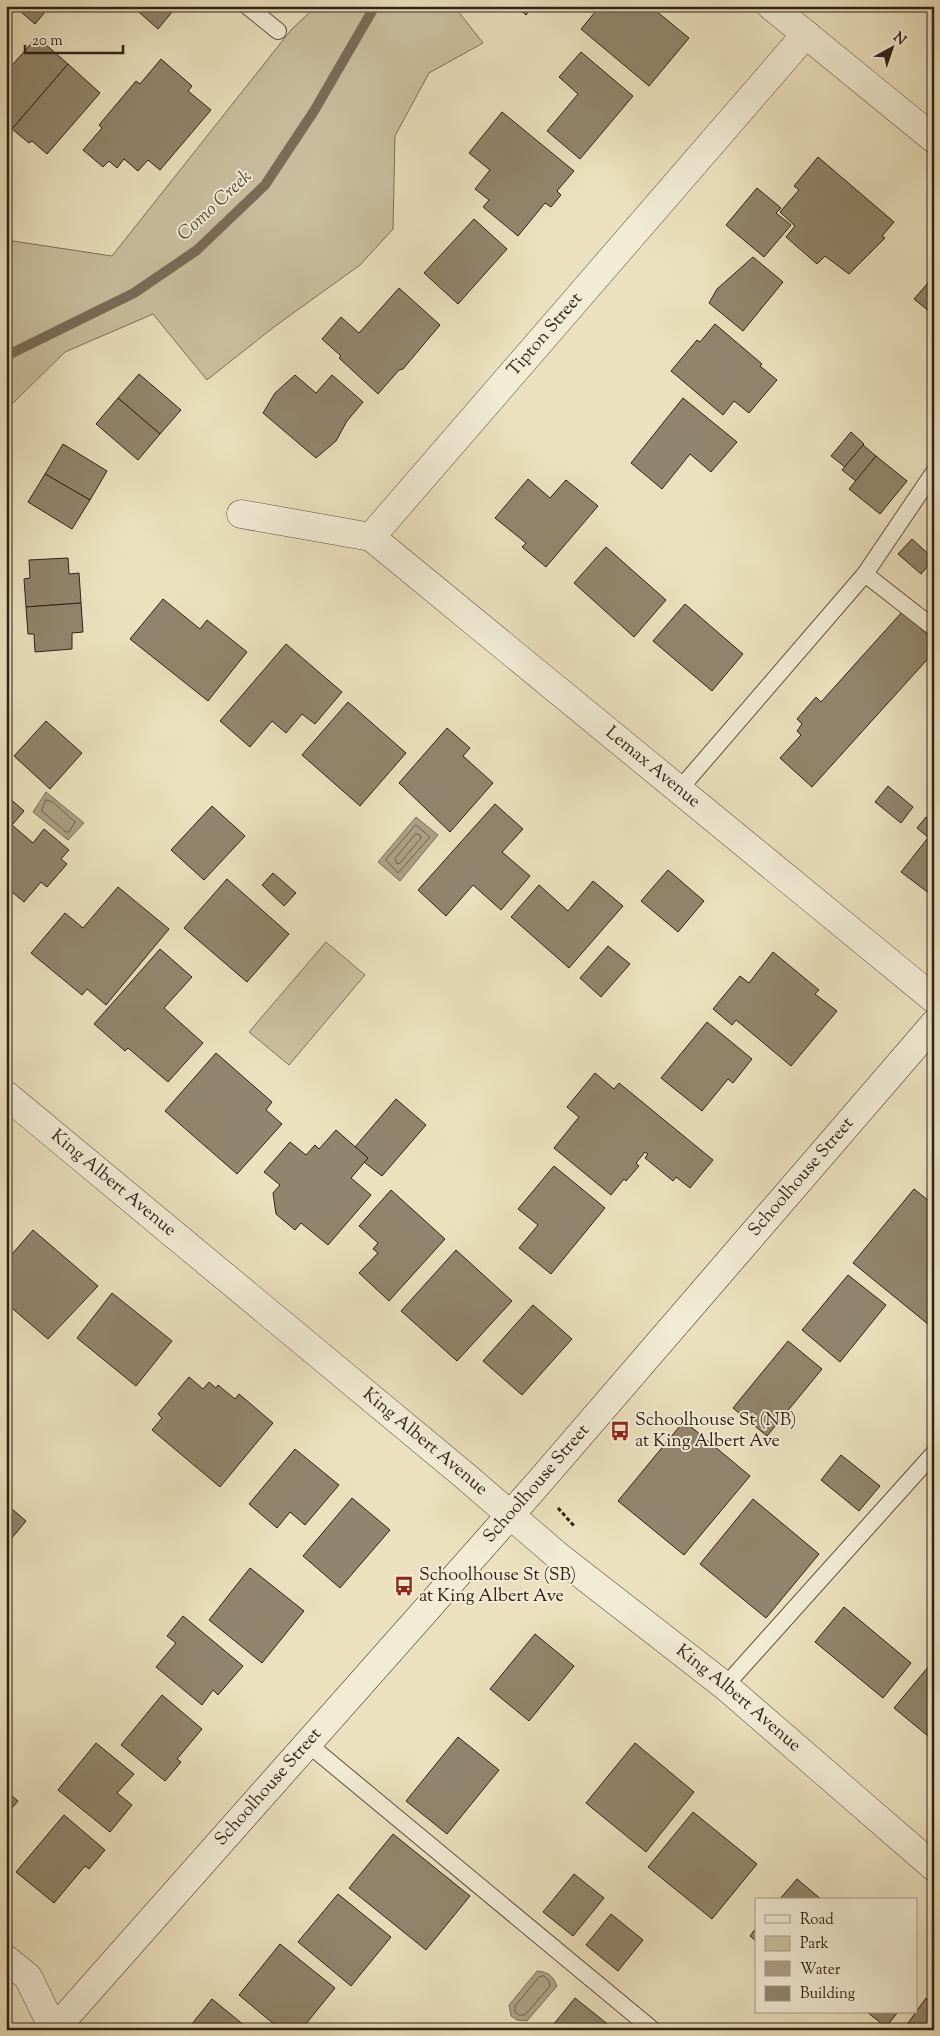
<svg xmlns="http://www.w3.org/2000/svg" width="940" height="2036" font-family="'Sorts Mill Goudy',serif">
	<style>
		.green { fill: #cbc0a1; stroke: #7e705c }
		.water { fill: #aca085; stroke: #7b6d59 }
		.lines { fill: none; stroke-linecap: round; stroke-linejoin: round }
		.shore { stroke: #6e604e; stroke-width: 1 }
		.stream { stroke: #7b6d59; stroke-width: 10 }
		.building { fill: #92856d; stroke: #312116 }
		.lane-casing { stroke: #605140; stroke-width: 18 }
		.street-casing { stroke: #605140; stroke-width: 29 }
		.secondary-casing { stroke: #312116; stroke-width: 29 }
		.path { stroke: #312116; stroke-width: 3; stroke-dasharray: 4 2.5; stroke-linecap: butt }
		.lane { stroke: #f2ecd5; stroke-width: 16 }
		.street { stroke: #f2ecd5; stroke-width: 28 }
		.secondary { stroke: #f2ecd5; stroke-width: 28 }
		.labels { text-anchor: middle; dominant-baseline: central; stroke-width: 4; stroke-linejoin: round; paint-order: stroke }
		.street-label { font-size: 18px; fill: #312116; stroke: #f2ecd5 }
		.poi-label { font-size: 18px; fill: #312116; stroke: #f2ecd5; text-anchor: start }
		.water-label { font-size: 19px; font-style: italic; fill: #5c4d3d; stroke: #f2ecd5 }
	</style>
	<rect width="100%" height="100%" fill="#ebe1be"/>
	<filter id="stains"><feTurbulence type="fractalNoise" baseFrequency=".004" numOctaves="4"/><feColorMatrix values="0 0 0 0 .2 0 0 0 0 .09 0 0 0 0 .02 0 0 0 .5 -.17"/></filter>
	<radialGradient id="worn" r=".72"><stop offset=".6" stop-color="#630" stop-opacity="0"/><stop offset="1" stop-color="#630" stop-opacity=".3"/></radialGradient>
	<g class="green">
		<polygon points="316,6 454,6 483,43 429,73 395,136 393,229 360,265 274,327 207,380 153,314 65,352 6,410 6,240 112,256 291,30"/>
		<polygon points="326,942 365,975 289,1065 249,1032"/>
	</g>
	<g class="water">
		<polygon points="46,792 84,823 68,840 33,812"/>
		<polygon points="416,817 438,835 400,881 378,862"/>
		<path d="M 537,1971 C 549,1972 553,1976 557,1986 L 527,2021 L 517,2020 L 511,2016 L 509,2005 Z"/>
	</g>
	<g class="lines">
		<g class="shore">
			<polygon points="46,800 53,802 75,822 69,832 66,832 42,811"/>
			<polygon points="416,825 430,837 398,873 386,860"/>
			<polygon points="416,834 420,835 421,838 400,863 397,864 395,859"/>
			<polygon points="544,1976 549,1981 550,1986 525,2015 519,2015 515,2012 515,2006 539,1977"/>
		</g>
		<polyline class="stream" points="6,356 134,293 197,250 265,185 314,111 375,6"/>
	</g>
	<g class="building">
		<polygon points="14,6 50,6 35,24"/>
		<polygon points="132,6 177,6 158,29"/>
		<polygon points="516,6 533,6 526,15"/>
		<polygon points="600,6 650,6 689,38 649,86 581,29"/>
		<polygon points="37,37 68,64 12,129 6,124 6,72"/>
		<polygon points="581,52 633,96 580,159 547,131 578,94 559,77"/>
		<polygon points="161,59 192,86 188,91 211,110 160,170 148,160 138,171 124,159 117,168 109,161 103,167 83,150 102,128 99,125 136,81 140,84"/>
		<polygon points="68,64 100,93 47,154 32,141 29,143 12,129"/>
		<polygon points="502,112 574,171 557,191 561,195 551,207 545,203 518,236 483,207 489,200 475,189 490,170 469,153"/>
		<polygon points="818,157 894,222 882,236 885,238 849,274 825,256 817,264 786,237 795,226 780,212 799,190 794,186"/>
		<polygon points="757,188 781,208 776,213 791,225 764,257 726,225"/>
		<polygon points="474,219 507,249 458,304 424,273"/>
		<polygon points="753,257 783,282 743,331 709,303 717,289"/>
		<polygon points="934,276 934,315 914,299"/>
		<polygon points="399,288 440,325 403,369 399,370 378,394 339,358 341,356 322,339 341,317 359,333"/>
		<polygon points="715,324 762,364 760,366 777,380 749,413 734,401 723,415 671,371 697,340 700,342"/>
		<polygon points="139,374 181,410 160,434 118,398"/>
		<polygon points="295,375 316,393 332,375 363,402 347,421 336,441 316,458 263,413 275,393"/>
		<polygon points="118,398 160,434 138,460 96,424"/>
		<polygon points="683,398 737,442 711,472 690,454 662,489 631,463"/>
		<polygon points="851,432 864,444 845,467 831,456"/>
		<polygon points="63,444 107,471 90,500 45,474"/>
		<polygon points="863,445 876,456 856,481 842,470"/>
		<polygon points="876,456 907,481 880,514 849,489"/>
		<polygon points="45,474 90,500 72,529 28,502"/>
		<polygon points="528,479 550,498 566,480 598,506 546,567 522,547 526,543 495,518"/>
		<polygon points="912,539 934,559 921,574 898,554"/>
		<polygon points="606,547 666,600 634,637 574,583"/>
		<polygon points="68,558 69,574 79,573 81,603 26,607 24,579 30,578 29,560"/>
		<polygon points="163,599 200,629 207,620 247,652 208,701 130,639"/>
		<polygon points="81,603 83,632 72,633 72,649 35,652 34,634 28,634 26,607"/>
		<polygon points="685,604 743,654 712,691 653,641"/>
		<polygon points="902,612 934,640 934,652 812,787 780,758 801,735 797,731 802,724 797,719 816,697 821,702"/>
		<polygon points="286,644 342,692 315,724 302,714 286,733 272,721 250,747 220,721"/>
		<polygon points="348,702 406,753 360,806 302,755"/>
		<polygon points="46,721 82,753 50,789 14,756"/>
		<polygon points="447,728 470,748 463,756 493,783 450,832 399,783"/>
		<polygon points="888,786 913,807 901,823 875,802"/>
		<polygon points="6,795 24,811 12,825 33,843 44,829 69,850 61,859 67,864 47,887 41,882 24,902 6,887"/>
		<polygon points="495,804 523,829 502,852 530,876 501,910 473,885 446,916 418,890"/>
		<polygon points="212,806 245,836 204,880 171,850"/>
		<polygon points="926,817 934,823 934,842 917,828"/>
		<polygon points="927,839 934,845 934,897 901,872"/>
		<polygon points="668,870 704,901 678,932 641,901"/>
		<polygon points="273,873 296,893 284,906 262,885"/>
		<polygon points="227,879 289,934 247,982 184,928"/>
		<polygon points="593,881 623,906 569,968 511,917 539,885 568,911"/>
		<polygon points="118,887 169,929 106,1005 87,989 82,995 31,953 65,913 83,928"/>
		<polygon points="608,946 630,964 601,997 580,978"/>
		<polygon points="160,949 192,977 164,1008 203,1043 168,1082 128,1048 125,1051 94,1024"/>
		<polygon points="773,952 819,990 815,994 837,1011 791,1066 736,1020 732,1025 713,1009 740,976 749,983"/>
		<polygon points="707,1022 752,1059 733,1083 728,1079 702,1111 661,1078"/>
		<polygon points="216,1053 272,1102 266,1110 282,1124 237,1174 165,1111"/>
		<polygon points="595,1073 614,1089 619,1083 713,1160 690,1188 676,1177 673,1181 645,1158 648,1154 645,1152 636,1163 639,1166 626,1181 624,1179 611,1195 554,1148 579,1117 567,1107"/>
		<polygon points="396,1099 426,1125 382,1176 364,1162 368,1158 355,1147"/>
		<polygon points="336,1130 368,1158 351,1178 371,1195 328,1245 301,1223 295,1230 276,1214 273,1193 280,1185 264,1172 290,1142 306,1155 315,1145 319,1149"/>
		<polygon points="554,1166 605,1208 551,1274 519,1248 538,1225 518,1209"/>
		<polygon points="914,1189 934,1205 934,1329 853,1263"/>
		<polygon points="391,1190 445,1239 389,1301 359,1273 378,1253 373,1249 378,1243 359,1226"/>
		<polygon points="33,1230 98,1286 48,1339 6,1303 6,1261"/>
		<polygon points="456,1250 512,1301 457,1361 401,1311"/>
		<polygon points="848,1275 886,1305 840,1362 802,1330"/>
		<polygon points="112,1293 172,1341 136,1386 77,1338"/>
		<polygon points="533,1305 572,1339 522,1395 483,1361"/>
		<polygon points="788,1341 822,1369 767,1436 733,1408"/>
		<polygon points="189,1377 203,1389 209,1382 216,1388 218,1385 235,1399 239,1394 273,1423 220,1487 152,1430 162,1418 158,1414"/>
		<polygon points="684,1421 750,1476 684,1555 618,1501"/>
		<polygon points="295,1449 339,1485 305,1525 290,1512 277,1528 249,1504"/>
		<polygon points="841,1455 880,1486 859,1511 821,1480"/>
		<polygon points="352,1498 390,1530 340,1588 303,1556"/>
		<polygon points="753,1499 819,1554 766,1618 700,1564"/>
		<polygon points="6,1504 26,1521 6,1545"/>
		<polygon points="250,1568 304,1611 262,1663 209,1620"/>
		<polygon points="844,1607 911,1663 883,1698 815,1642"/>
		<polygon points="183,1616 243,1666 218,1695 213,1690 202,1705 156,1667 176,1643 167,1636"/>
		<polygon points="535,1634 574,1666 529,1721 490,1689"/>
		<polygon points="934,1660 934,1741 894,1708"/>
		<polygon points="162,1695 202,1729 177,1759 181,1762 165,1781 121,1745"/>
		<polygon points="458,1737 499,1770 447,1834 406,1801"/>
		<polygon points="96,1743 134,1774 117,1793 132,1805 110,1832 58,1790"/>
		<polygon points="635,1743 694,1792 646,1852 586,1803"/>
		<polygon points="6,1791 18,1801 6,1815"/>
		<polygon points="693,1812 757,1864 712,1919 648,1867"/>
		<polygon points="64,1815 105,1850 89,1869 85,1866 54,1903 16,1872"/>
		<polygon points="393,1834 470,1896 426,1950 349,1888"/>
		<polygon points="574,1874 604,1898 573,1936 543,1912"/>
		<polygon points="797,1879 822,1900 779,1900"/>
		<polygon points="338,1894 391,1937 351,1986 298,1942"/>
		<polygon points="611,1914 643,1940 618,1971 586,1945"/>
		<polygon points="756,1928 756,1941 750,1936"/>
		<polygon points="280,1944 335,1988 301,2030 281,2030 239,1995"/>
		<polygon points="575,1998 615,2030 549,2030"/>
		<polygon points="926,1998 934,2004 934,2030 903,2030"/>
		<polygon points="212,1999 250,2030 187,2030"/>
		<polygon points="867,2012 898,2012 886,2027"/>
	</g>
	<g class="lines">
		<defs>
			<g id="lane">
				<polyline points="247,6 278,31"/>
				<polyline points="865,574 934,472"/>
				<polyline points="678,791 865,574 934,628"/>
				<polyline points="725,1686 934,1453"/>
				<polyline points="308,1744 653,2030"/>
			</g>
			<g id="street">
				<polyline points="771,6 934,139"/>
				<path id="s1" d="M 241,514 L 371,537 L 806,34"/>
				<path id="s2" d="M 371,537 L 934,999"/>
				<path id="s3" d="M 6,1095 L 464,1475 L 558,1556 L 725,1686 L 934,1867"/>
				<polyline points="6,1959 28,1977 54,2030"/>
			</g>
			<g id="secondary">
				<path id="s4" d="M 54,2030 L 535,1487 L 934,1024"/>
			</g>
		</defs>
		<use href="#lane" class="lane-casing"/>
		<use href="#street" class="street-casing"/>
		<use href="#secondary" class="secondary-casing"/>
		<polyline class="path" points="558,1508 575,1527"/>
		<use href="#lane" class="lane"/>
		<use href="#street" class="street"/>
		<use href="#secondary" class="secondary"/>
	</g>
	<defs>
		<symbol id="bus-bare" viewBox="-9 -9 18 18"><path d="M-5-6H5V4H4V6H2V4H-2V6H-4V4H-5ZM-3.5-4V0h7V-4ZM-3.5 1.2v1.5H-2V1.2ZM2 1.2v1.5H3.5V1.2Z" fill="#8f2418" stroke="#f2ecd5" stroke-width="2.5" paint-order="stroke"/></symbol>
	</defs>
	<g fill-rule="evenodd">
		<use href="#bus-bare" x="606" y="1417" width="28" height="28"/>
		<use href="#bus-bare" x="390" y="1572" width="28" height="28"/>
	</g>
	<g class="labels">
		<g class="street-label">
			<text stroke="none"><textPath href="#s1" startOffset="399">Tipton Street</textPath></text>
			<text stroke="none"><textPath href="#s2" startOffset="364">Lemax Avenue</textPath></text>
			<text stroke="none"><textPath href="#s4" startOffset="1134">Schoolhouse Street</textPath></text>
			<text stroke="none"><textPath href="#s3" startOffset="139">King Albert Avenue</textPath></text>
			<text stroke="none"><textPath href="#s3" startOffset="544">King Albert Avenue</textPath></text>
			<text stroke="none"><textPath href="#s4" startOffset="729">Schoolhouse Street</textPath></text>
			<text stroke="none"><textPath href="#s3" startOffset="949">King Albert Avenue</textPath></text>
			<text stroke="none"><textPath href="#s4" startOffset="324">Schoolhouse Street</textPath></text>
		</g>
		<g class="poi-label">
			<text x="635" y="1421">Schoolhouse St (NB)<tspan x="635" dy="21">at King Albert Ave</tspan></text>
			<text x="419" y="1576">Schoolhouse St (SB)<tspan x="419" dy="21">at King Albert Ave</tspan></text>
		</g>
		<g class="water-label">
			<text transform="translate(215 206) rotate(-43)">Como Creek</text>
		</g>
	</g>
	<rect width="940" height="2036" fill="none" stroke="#ebe1be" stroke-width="25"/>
	<rect x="8" y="8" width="925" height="2021" fill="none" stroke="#312116" stroke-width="2.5"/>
	<rect x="12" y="12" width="915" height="2011" fill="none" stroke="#312116"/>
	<rect x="755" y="1898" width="162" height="115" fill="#f2ecd5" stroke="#a59b89"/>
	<rect x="765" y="1915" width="25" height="8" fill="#f2ecd5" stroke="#a59b89"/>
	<text x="800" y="1924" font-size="15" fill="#312116">Road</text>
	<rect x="765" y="1936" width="25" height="15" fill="#cbc0a1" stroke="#a59b89"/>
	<text x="800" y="1948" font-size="15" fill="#312116">Park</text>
	<rect x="765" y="1961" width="25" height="15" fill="#aca085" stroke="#a59b89"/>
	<text x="800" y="1974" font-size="15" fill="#312116">Water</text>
	<rect x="765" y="1986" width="25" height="15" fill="#92856d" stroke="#a59b89"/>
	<text x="800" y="1998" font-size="15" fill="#312116">Building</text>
	<g transform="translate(892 48) rotate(40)" stroke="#f2ecd5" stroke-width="4" paint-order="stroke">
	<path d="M0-4L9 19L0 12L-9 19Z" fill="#312116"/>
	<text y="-8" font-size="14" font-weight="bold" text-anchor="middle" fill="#312116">N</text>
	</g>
	<path d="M25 45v8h98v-8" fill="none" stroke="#312116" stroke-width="2.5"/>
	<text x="32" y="45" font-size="15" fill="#312116" stroke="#f2ecd5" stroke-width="4" paint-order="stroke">20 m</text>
	<rect width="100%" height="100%" filter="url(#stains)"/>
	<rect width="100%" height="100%" fill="url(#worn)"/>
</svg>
